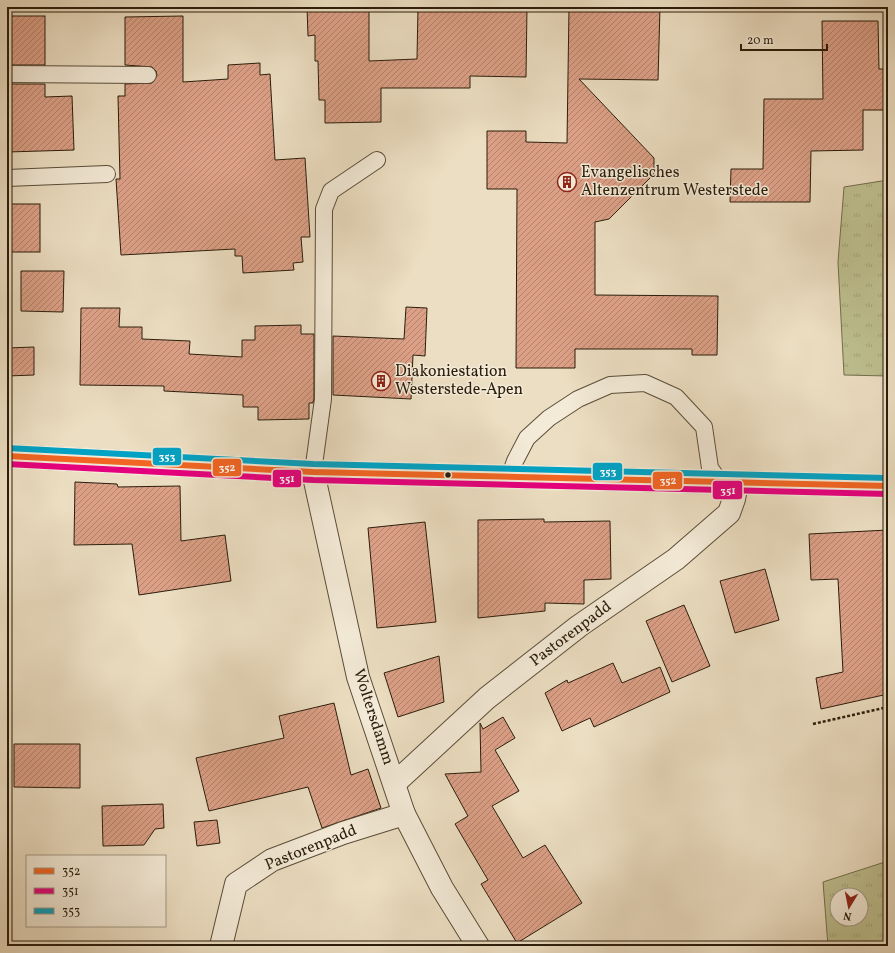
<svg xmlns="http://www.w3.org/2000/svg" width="895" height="953" font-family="Vollkorn,serif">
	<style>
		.grass { fill: url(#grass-tufts); stroke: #746e4d; fill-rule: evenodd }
		.building { fill: url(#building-hatch); stroke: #2a1d0b }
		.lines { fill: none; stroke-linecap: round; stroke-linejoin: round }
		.lane-casing { stroke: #5a4d39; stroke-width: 18 }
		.street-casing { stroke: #5a4d39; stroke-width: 24 }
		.path { stroke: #2a1d0b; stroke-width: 2.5; stroke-dasharray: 3 2; stroke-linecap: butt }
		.lane { stroke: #f3ead7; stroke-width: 16 }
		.street { stroke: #f3ead7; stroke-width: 22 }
		.bus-1-casing { stroke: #f3ead7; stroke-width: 9 }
		.bus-2-casing { stroke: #f3ead7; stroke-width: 9 }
		.bus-3-casing { stroke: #f3ead7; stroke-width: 9 }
		.bus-1 { stroke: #f26522; stroke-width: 6 }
		.bus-2 { stroke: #e5007d; stroke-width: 6 }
		.bus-3 { stroke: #02a2c4; stroke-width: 6 }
		.bus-dot { fill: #2a1d0b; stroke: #f3ead7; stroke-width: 1.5 }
		.labels { text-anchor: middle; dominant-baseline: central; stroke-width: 3; stroke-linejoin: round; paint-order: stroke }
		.poi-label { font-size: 16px; fill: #2a1d0b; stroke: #f3ead7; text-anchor: start }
		.street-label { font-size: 16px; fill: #2a1d0b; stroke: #f3ead7 }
		.line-badge { stroke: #f3ead7; stroke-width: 1.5 }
		.badge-label { font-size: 11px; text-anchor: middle; font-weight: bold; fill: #fff }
	</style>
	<defs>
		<pattern id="grass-tufts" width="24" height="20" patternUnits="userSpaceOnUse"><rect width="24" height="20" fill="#bebf8f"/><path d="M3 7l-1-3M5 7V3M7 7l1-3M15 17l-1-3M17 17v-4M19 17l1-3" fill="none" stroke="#a3a47a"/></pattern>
		<pattern id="building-hatch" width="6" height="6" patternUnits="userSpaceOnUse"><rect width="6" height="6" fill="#dca087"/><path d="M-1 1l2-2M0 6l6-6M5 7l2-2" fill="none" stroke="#b3826d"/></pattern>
	</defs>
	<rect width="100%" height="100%" fill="#ecdec2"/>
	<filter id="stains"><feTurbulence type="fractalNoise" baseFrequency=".005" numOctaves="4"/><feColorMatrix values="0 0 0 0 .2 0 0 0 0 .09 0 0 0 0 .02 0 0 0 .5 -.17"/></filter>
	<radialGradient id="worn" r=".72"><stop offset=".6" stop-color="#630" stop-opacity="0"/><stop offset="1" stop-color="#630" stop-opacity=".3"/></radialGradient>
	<g class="grass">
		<polygon points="888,180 888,376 844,375 838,262 844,187"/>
		<path d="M 888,861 L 888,946 L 828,946 L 823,882 ZM 837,895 L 861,895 L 861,919 L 837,919 Z"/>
	</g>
	<g class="building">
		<polygon points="307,7 369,7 369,61 417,59 418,7 527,7 526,77 470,76 470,88 381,88 381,122 325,123 325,100 319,100 318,61 315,61 315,35 308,36"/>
		<polygon points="569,7 660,7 658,80 579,79 654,158 654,174 609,219 595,222 595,295 718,296 717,355 692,355 692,349 575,349 575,368 516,368 517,189 487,189 487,131 526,131 526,142 567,143"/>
		<rect x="7" y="16" width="38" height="49"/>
		<polygon points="183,16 183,82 228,79 228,65 260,63 260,75 270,74 275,160 305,158 310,237 301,237 303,262 293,263 294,270 243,273 242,256 235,256 235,249 121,255 116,179 120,179 118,96 125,96 125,84 152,83 157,75 156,71 152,67 125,65 125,17"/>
		<polygon points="822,21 878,21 879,69 888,69 888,110 863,110 863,150 811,151 810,202 730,202 731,169 763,169 764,99 823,99"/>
		<polygon points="7,84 45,84 45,97 72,96 74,150 7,152"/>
		<rect x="7" y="204" width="33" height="48"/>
		<polygon points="21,271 64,271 63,312 21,311"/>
		<polygon points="406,307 427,308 425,356 413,355 411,399 333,395 333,336 404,339"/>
		<polygon points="81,308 120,308 119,327 142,327 142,339 190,341 189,354 242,357 242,340 255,340 255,326 301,325 301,334 314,334 314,398 313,403 309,403 309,419 258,420 258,407 243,407 243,395 164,391 164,386 80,385"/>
		<polygon points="34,347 34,375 7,376 7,348"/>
		<polygon points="75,482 117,484 118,487 180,486 181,541 225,535 231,581 139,595 132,544 74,545"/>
		<polygon points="544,519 544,522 610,521 611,579 584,580 584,604 545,603 545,611 478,618 478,520"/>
		<polygon points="425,522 436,622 377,628 368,528"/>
		<polygon points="888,530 888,694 821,709 816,678 843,672 838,579 811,580 809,534"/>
		<polygon points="765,569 779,620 735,633 720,581"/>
		<polygon points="684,605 710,666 672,682 646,621"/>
		<polygon points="439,656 444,702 398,717 384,673"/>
		<polygon points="613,663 622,683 660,667 670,692 594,727 590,718 562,731 545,693 567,680 568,683"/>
		<polygon points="334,703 351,775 368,769 381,808 322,828 308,787 209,811 196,758 284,738 279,716"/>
		<polygon points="503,717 515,738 495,750 519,791 492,806 523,858 545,845 582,903 517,943 481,884 488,880 455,824 468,816 445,774 481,772 480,723 483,729"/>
		<polygon points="14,744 80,744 80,788 14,787"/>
		<polygon points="163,804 164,828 155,829 144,845 103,846 102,806"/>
		<polygon points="217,820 220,843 197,846 194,822"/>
	</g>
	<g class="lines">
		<defs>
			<g id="lane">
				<polyline points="7,74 148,75"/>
				<polyline points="7,178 107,174"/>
				<polyline points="313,472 323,399 324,209 331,191 377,160"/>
				<polyline points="509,478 515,461 527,438 549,418 578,399 610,385 645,383 676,397 704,427 710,468 720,482"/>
			</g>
			<g id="street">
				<polyline points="7,456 313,472 888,486"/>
				<polyline points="313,472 358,677 404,814 442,888 478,946"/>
				<polyline points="395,783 487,698 579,626 676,559 729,513 734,499 737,483"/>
				<polyline points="221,946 236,884 272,860 343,833 404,814"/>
			</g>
		</defs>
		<use href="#lane" class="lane-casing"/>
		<use href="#street" class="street-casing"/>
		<polyline class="path" points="813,724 888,707"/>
		<use href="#lane" class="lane"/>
		<use href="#street" class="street"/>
		<defs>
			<polyline id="bus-1" points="7,456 313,472 888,486"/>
			<polyline id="bus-2" points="7,464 313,480 888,494"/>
			<polyline id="bus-3" points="7,448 313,464 888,478"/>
		</defs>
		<use href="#bus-1" class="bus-1-casing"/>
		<use href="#bus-2" class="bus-2-casing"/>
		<use href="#bus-3" class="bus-3-casing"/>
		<use href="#bus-1" class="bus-1"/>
		<use href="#bus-2" class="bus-2"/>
		<use href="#bus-3" class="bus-3"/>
	</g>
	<defs>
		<symbol id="building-ring" viewBox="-11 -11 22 22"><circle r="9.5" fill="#f3ead7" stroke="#8f2418" stroke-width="1.5"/><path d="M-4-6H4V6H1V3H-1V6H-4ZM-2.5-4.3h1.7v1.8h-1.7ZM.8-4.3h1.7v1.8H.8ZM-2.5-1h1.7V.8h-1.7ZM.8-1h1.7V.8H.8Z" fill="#8f2418"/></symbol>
	</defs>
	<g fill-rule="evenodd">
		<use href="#building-ring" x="556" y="171" width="22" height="22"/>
		<use href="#building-ring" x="370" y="370" width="22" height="22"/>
	</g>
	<circle class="bus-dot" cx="448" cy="475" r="3.5"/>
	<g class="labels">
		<g class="poi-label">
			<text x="581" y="173">Evangelisches<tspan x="581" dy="18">Altenzentrum Westerstede</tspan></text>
			<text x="395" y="372">Diakoniestation<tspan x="395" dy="18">Westerstede-Apen</tspan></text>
		</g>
		<g class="street-label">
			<text transform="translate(571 634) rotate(-37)">Pastorenpadd</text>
			<text transform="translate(373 717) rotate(72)">Woltersdamm</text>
			<text transform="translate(311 848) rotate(-22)">Pastorenpadd</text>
		</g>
	</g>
	<g class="line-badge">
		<rect x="152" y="447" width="30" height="19" rx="4" fill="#02a2c4"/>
		<rect x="212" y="458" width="30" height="19" rx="4" fill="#f26522"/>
		<rect x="592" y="462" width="31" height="19" rx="4" fill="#02a2c4"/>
		<rect x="272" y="469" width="30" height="19" rx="4" fill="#e5007d"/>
		<rect x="652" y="471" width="31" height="19" rx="4" fill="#f26522"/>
		<rect x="712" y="480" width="31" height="20" rx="4" fill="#e5007d"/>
	</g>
	<g class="badge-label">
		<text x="167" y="460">353</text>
		<text x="227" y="471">352</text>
		<text x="608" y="475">353</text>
		<text x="287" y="482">351</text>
		<text x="668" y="484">352</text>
		<text x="728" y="494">351</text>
	</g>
	<rect width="895" height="953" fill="none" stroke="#ecdec2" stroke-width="24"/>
	<rect x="8" y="8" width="879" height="937" fill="none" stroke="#2a1d0b" stroke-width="2"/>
	<rect x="12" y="12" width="871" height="929" fill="none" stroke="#2a1d0b"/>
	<rect x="26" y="855" width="140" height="72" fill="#f3ead7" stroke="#a39885"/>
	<rect x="34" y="868" width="20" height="6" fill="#f26522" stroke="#a39885"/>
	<text x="62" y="875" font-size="12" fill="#2a1d0b">352</text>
	<rect x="34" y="888" width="20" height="6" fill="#e5007d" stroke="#a39885"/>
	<text x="62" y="895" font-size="12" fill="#2a1d0b">351</text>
	<rect x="34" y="908" width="20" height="6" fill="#02a2c4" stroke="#a39885"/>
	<text x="62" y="915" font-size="12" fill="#2a1d0b">353</text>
	<g transform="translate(849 907) rotate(190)"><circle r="19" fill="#f3ead7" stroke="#a39885"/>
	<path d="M0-3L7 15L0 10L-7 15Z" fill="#8f2418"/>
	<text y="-6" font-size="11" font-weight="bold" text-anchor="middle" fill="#2a1d0b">N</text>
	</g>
	<path d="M741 44v6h86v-6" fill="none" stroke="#2a1d0b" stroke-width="2"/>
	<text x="747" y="44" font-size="12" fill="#2a1d0b" stroke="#f3ead7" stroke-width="3" paint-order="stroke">20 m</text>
	<rect width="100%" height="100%" filter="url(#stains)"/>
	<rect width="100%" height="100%" fill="url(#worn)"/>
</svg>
